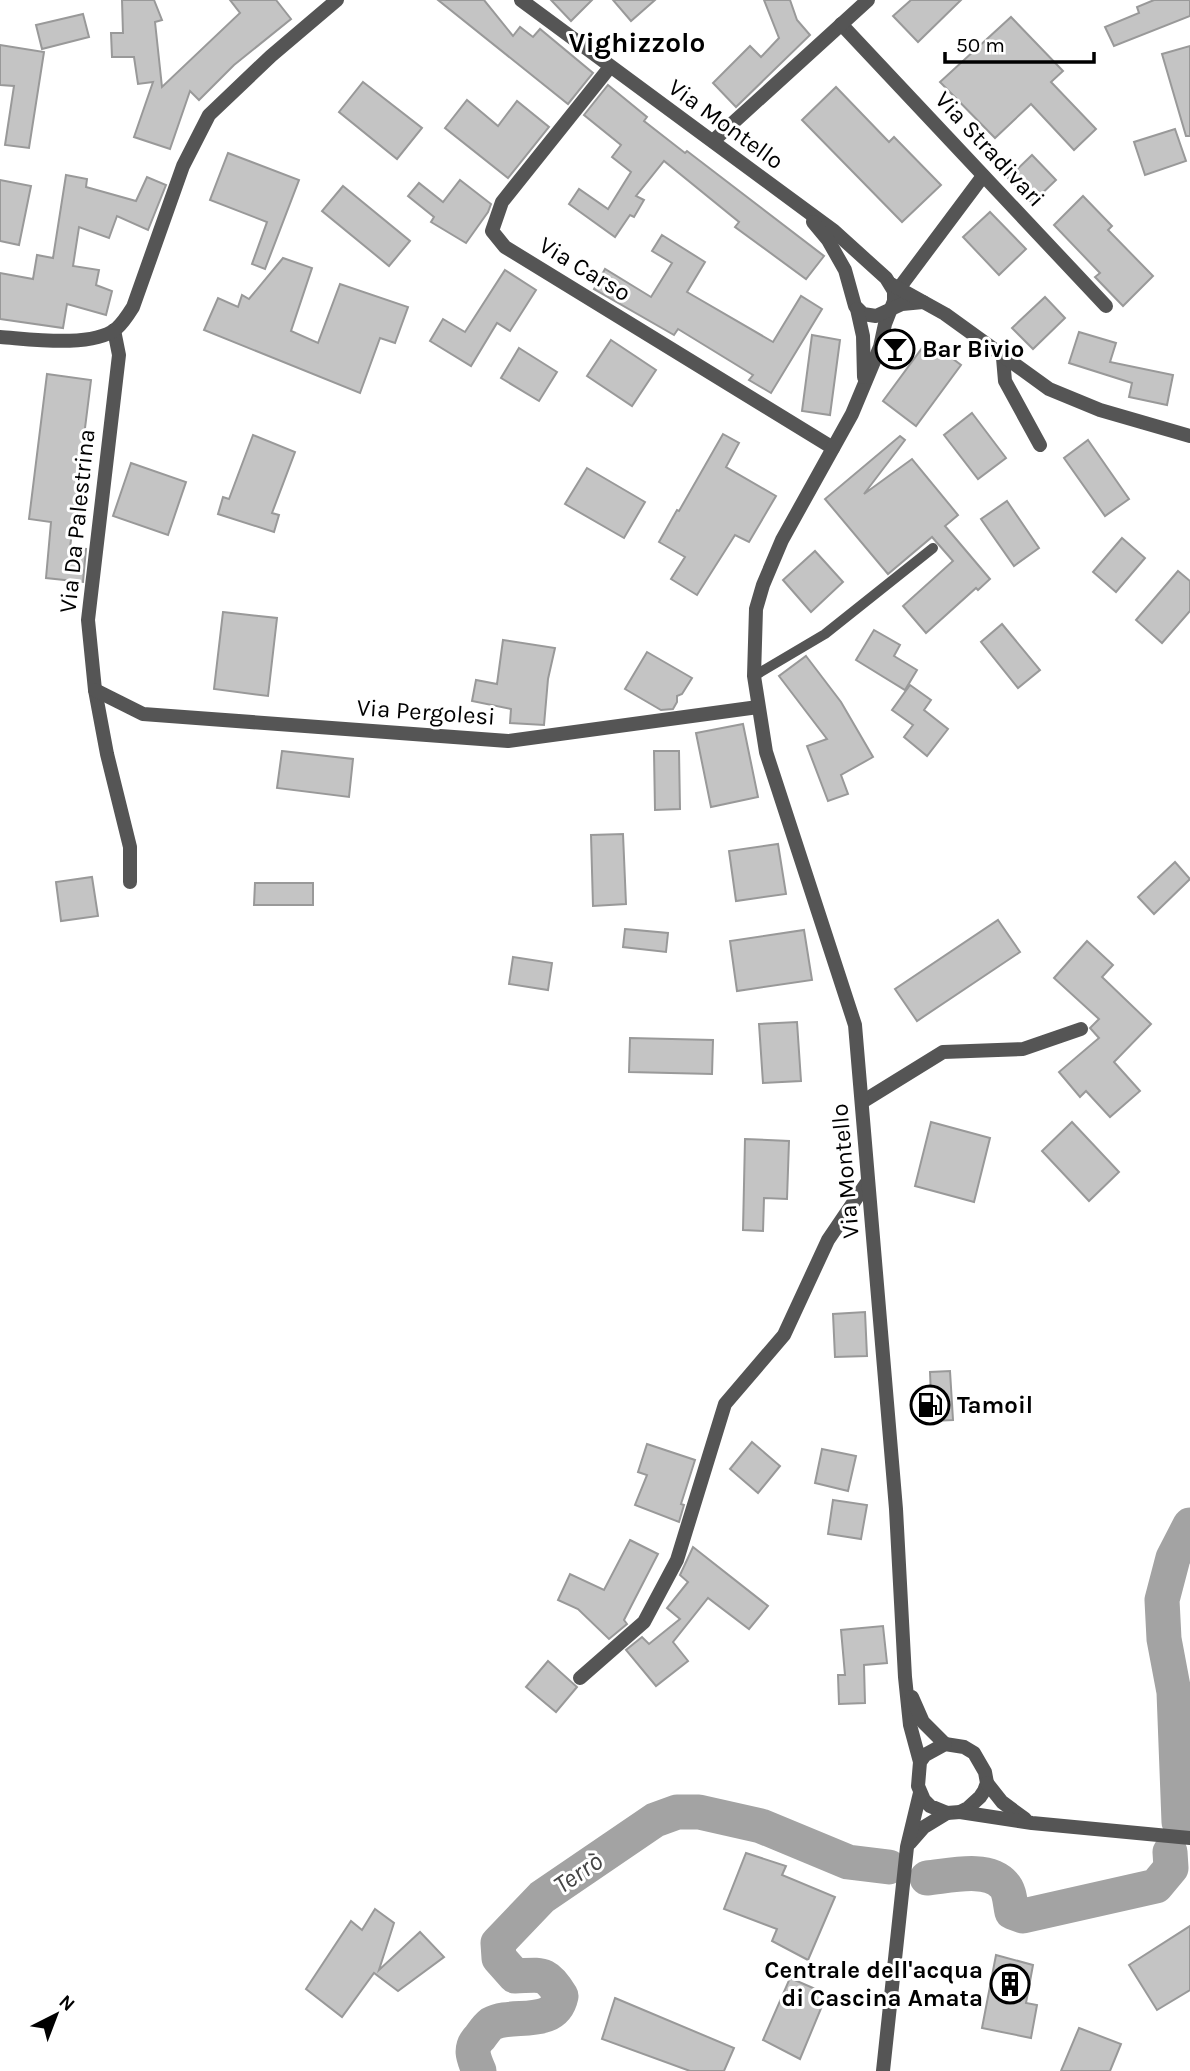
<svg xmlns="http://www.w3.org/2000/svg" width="1190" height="2071" font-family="Karla,sans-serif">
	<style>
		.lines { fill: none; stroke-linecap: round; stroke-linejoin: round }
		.river { stroke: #a3a3a3; stroke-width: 35 }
		.building { fill: #c4c4c4; stroke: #999; stroke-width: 2 }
		.service { stroke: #555; stroke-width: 10 }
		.minor { stroke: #555; stroke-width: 14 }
		.tertiary { stroke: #555; stroke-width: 14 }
		.labels { text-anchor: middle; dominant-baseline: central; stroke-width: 6; stroke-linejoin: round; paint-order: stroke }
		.street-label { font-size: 24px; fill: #000; stroke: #fff }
		.poi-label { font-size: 24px; font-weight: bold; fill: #000; stroke: #fff; text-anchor: start }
		.water-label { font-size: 26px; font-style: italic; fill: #444; stroke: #fff }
		.quarter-label { font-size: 28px; font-weight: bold; fill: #000; stroke: #fff }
	</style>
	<rect width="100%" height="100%" fill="#fff"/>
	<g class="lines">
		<g class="river">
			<polyline points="1179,1822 1174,1692 1164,1639 1162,1600 1173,1558 1190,1525"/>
			<path d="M 927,1878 C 949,1876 988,1866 1004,1885 C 1010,1891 1010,1904 1012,1912 L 1023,1916 L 1156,1886 L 1171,1868 L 1170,1852"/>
			<path d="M 479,2071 C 473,2057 469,2048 480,2037 C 483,2033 487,2027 491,2024 C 512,2012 554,2029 561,1996 C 546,1971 542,1975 515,1976 L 499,1958 L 498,1943 L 542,1897 L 655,1820 L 677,1812 L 699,1812 L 761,1826 L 848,1862 L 889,1867"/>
		</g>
	</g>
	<g class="building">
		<polygon points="122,0 154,0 162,20 155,22 162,87 240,13 230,0 276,0 291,19 234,65 199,100 190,91 170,149 134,137 153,82 138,84 134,57 112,57 111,33 123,33"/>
		<polygon points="438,0 484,0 513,36 520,27 533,37 540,29 593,73 568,104"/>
		<polygon points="551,0 592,0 571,21"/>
		<polygon points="613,0 655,0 631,21"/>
		<polygon points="764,0 790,0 797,20 810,35 736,107 713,83 750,46 761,57 779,38"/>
		<polygon points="911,0 961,0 918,42 893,16"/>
		<polygon points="1154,0 1190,0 1190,16 1114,46 1105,27 1139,13 1137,7"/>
		<polygon points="83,14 89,37 42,49 36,25"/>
		<polygon points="1011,17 1063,71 1051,82 1096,129 1074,150 1031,104 995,138 940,82"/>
		<polygon points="0,45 44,52 29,148 5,145 14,86 0,85"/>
		<polygon points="1190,46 1190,136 1186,136 1162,54"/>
		<polygon points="363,82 422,128 397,159 339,112"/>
		<polygon points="608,85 647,117 644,121 685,153 687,151 824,256 806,279 735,227 739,222 664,161 636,196 644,200 634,217 630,215 615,237 569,204 579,189 608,209 631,172 612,157 621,145 584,115"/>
		<polygon points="836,87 889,142 894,137 941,185 902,222 802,120"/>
		<polygon points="467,100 498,126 517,101 549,127 508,178 445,128"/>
		<polygon points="1175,129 1186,161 1145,175 1134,142"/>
		<polygon points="228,153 299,180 265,269 252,264 267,222 210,200"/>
		<polygon points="1032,155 1056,180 1032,203 1008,178"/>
		<polygon points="66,175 87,179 86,187 136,201 147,177 166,185 148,230 117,216 109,238 79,227 73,266 99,270 96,285 112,291 106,315 67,304 63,328 0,319 0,273 33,279 37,255 53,258"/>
		<polygon points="0,180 31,186 19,245 0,241"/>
		<polygon points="460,180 491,204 488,212 466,243 431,222 434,217 408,196 419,183 443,202"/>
		<polygon points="343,186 410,241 389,266 322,211"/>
		<polygon points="1083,196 1112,226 1108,230 1153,276 1123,306 1095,277 1100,273 1054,225"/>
		<polygon points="990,212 1026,249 999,275 963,237"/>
		<polygon points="662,235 705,262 687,292 773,342 801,296 822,309 771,393 749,380 753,375 678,329 674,335 594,289 605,269 651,297 672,263 652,251"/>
		<polygon points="283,258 312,268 291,331 318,343 340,284 408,307 395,343 380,338 360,393 204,330 218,298 238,307 242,295 249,299"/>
		<polygon points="505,270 536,290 510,331 497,323 471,366 430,341 443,319 465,332"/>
		<polygon points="1045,297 1065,318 1033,349 1012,328"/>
		<polygon points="1079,332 1116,343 1110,362 1173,375 1167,405 1129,397 1132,383 1069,363"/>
		<polygon points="812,335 840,340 830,415 802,411"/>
		<polygon points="611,340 656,370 632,406 587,376"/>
		<polygon points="928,340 961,365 916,426 883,401"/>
		<polygon points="519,348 557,372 539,401 501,378"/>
		<polygon points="47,374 91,380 70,548 86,549 83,582 46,578 51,522 29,519"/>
		<polygon points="972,413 1006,458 978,479 944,435"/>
		<polygon points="723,434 739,443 726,467 776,496 749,542 735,535 697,595 671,579 685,557 659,542 677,510 679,511"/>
		<polygon points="253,435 295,452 272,513 279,515 274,532 218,514 223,497 229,499"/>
		<polygon points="900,436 905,440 864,494 912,459 958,515 945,526 990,579 978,590 976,588 926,633 903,606 953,561 932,537 888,574 825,499"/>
		<polygon points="1088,440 1129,499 1105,516 1064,458"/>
		<polygon points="131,463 186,482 168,535 113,516"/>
		<polygon points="587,468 645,502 624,538 565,504"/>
		<polygon points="1007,501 1039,548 1014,566 981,519"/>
		<polygon points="1122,538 1145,558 1116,592 1093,572"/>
		<polygon points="815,551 843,582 811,612 783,580"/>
		<polygon points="1178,571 1190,581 1190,611 1162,643 1136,620"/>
		<polygon points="223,612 277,618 268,696 214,689"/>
		<polygon points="1002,624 1040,670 1018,688 981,642"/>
		<polygon points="874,630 900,645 894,656 917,670 905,690 856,660"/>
		<polygon points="503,640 555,648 548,679 544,725 510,723 511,709 472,701 476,680 497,684"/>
		<polygon points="647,652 692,678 682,694 677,696 677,702 673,709 661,710 625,689"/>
		<polygon points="806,656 841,702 873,757 841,775 848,794 828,801 807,746 827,739 779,676"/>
		<polygon points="910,685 931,700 924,710 948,729 927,756 904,737 913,725 892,710"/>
		<polygon points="743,724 758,797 711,807 696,733"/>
		<polygon points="282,751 353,759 349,797 277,788"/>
		<polygon points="654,751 679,751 680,809 655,810"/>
		<polygon points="623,834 626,904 593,906 591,835"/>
		<polygon points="778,844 786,894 736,901 729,851"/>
		<polygon points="1175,862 1190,879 1154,914 1138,897"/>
		<polygon points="92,877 98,916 61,921 56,882"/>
		<polygon points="255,883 313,883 313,905 254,905"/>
		<polygon points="998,920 1020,952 917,1021 895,989"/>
		<polygon points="625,929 668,933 666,952 623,947"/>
		<polygon points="804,930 812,980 737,991 730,941"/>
		<polygon points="1087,941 1113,965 1102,977 1151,1024 1114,1062 1140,1091 1110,1117 1086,1091 1080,1097 1059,1072 1099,1038 1090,1028 1099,1019 1054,978"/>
		<polygon points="513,957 552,963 548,990 509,984"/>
		<polygon points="797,1022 801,1081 763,1083 759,1024"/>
		<polygon points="630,1038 713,1040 712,1074 629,1072"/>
		<polygon points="931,1122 990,1138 974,1202 915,1186"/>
		<polygon points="1072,1122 1119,1172 1089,1201 1042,1151"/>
		<polygon points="745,1139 789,1141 787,1199 764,1198 763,1231 743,1230"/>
		<polygon points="865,1312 867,1356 835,1357 833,1314"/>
		<polygon points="950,1371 953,1420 932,1421 930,1372"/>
		<polygon points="752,1442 780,1466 758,1493 730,1469"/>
		<polygon points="647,1444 695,1460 681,1504 684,1505 679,1522 635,1505 647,1475 638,1472"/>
		<polygon points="822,1449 856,1456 848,1491 815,1483"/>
		<polygon points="833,1500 867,1505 861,1539 828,1534"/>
		<polygon points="630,1540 658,1554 624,1620 627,1624 609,1639 578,1609 558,1600 570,1574 604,1590"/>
		<polygon points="693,1547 768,1606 749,1629 708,1598 673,1642 688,1661 656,1686 626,1650 642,1637 649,1644 680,1619 667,1608 688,1582 680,1575"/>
		<polygon points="883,1626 887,1663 864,1665 865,1703 839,1704 838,1675 845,1675 841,1630"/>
		<polygon points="548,1661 577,1687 556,1712 526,1687"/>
		<polygon points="746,1853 786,1866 782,1875 835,1897 808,1960 772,1941 777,1929 724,1909"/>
		<polygon points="375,1909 394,1923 379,1970 420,1932 444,1957 398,1991 374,1973 342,2017 306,1989 351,1921 362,1930"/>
		<polygon points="1190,1926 1190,1990 1157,2010 1129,1965"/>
		<polygon points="996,1955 1033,1965 1026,2003 1037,2005 1031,2038 982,2028"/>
		<polygon points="790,1978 827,1994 800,2059 763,2040"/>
		<polygon points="615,1998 734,2048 724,2071 690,2071 602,2039"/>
		<polygon points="1079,2028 1121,2044 1110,2071 1061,2071"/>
	</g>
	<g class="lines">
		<polyline class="service" points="754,676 825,634 933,548"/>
		<g class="minor">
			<polyline points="841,24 1106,306"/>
			<polyline points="610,67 502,202 492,231 505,247 833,448"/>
			<polyline points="713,141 868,0"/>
			<polyline points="894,295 983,176"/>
			<polyline points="114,330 119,355 88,620 95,690 107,754 130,847 130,882"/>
			<polyline points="1003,358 1005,381 1040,445"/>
			<polyline points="95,690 143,714 508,741 758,707"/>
			<polyline points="862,1102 943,1052 1023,1049 1081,1029"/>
			<polyline points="580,1678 644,1622 677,1560 725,1404 784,1335 828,1240 868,1181"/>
		</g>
		<g class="tertiary">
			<polyline points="521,0 834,231 886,278 894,291 894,301 885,324 880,347 852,414 782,540 763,585 756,609 754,676 766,752 855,1025 896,1509 905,1677 910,1725 920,1762 918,1786 924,1800 930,1806 947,1813 960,1812 968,1808 980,1797 984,1791 987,1783 985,1772 974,1753 964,1747 945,1744 925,1755 920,1762"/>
			<polyline points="813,222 828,240 845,270 855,306 863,314 876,316 902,304 923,302"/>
			<polyline points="891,284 945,314 1049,389 1100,410 1190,436"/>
			<polyline points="857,309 863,336 864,377"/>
			<path d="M 0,337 C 30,339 91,348 116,329 C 123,323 128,315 133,307 L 183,166 L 209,115 L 271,56 L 337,0"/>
			<polyline points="912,1697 923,1722 945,1744"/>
			<polyline points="987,1783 1002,1802 1025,1819"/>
			<polyline points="960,1812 1032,1823 1190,1838"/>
			<polyline points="910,1843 924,1827 947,1813"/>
			<polyline points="883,2071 907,1847 920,1793"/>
		</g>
	</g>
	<defs>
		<symbol id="bar-ring" viewBox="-11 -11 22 22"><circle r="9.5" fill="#fff" stroke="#000" stroke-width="1.5"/><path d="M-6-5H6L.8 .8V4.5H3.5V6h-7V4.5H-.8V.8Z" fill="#000"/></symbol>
		<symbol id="fuel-ring" viewBox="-11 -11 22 22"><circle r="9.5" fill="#fff" stroke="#000" stroke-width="1.5"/><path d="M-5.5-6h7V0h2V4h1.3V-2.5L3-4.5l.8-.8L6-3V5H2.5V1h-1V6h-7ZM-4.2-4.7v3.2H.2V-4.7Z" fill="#000"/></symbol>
		<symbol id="building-ring" viewBox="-11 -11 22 22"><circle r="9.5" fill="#fff" stroke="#000" stroke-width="1.5"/><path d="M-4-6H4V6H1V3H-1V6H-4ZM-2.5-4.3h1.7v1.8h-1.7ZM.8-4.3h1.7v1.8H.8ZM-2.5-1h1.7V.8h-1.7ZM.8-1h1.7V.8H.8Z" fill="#000"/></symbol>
	</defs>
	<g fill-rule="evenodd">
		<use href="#bar-ring" x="873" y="327" width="44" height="44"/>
		<use href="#fuel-ring" x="908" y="1383" width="44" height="44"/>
		<use href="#building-ring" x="988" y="1962" width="44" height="44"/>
	</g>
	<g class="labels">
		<g class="street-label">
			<text transform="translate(726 124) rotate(36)">Via Montello</text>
			<text transform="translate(990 149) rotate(47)">Via Stradivari</text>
			<text transform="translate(585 269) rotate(31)">Via Carso</text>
			<text transform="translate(77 521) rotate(-84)">Via Da Palestrina</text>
			<text transform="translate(426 712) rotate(4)">Via Pergolesi</text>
			<text transform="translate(845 1171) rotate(-95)">Via Montello</text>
		</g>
		<g class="poi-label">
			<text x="922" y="349">Bar Bivio</text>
			<text x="957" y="1405">Tamoil</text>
			<text x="983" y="1970" text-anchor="end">Centrale dell'acqua<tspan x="983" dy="28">di Cascina Amata</tspan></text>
		</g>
		<g class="water-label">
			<text transform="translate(578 1873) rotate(-34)">Terrò</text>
		</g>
		<g class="quarter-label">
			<text x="637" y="42">Vighizzolo</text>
		</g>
	</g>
	<g transform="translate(56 2015) rotate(42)" stroke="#ffffff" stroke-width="5" paint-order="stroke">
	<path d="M0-5L12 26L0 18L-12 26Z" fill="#000000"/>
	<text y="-10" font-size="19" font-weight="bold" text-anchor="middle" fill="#000000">N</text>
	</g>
	<path d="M945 52v10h149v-10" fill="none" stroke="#000000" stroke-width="3.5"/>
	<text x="956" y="52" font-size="21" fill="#000000" stroke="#ffffff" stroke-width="5" paint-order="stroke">50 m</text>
</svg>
